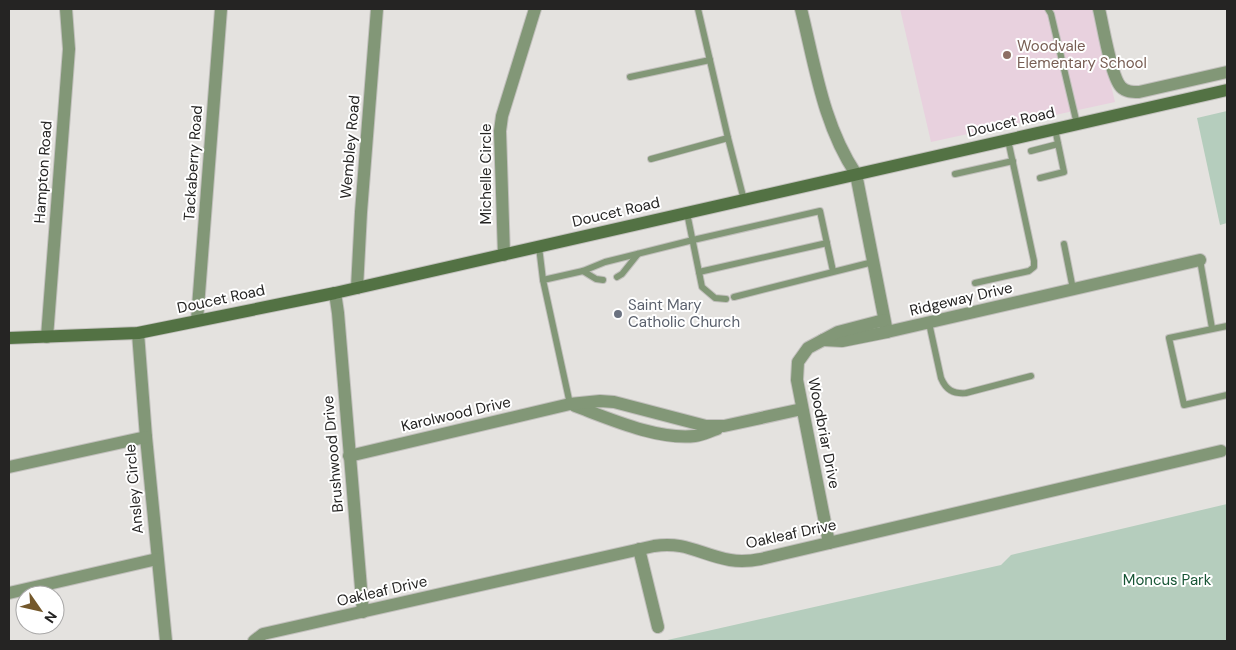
<svg xmlns="http://www.w3.org/2000/svg" width="1236" height="650" font-family="'DM Sans',sans-serif">
	<style>
		.education { fill: #e8d1de }
		.green { fill: #b5cdbd }
		.lines { fill: none; stroke-linecap: round; stroke-linejoin: round }
		.lane-casing { stroke: #c2c0bd; stroke-width: 8 }
		.street-casing { stroke: #c2c0bd; stroke-width: 14 }
		.secondary-casing { stroke: #c2c0bd; stroke-width: 14 }
		.lane { stroke: #829777; stroke-width: 6 }
		.street { stroke: #829777; stroke-width: 12 }
		.secondary { stroke: #537244; stroke-width: 12 }
		.education-dot { fill: #8d6e63; stroke: #fff; stroke-width: 2 }
		.worship-dot { fill: #6b7280; stroke: #fff; stroke-width: 2 }
		.labels { text-anchor: middle; dominant-baseline: central; stroke-width: 4; stroke-linejoin: round; paint-order: stroke }
		.education-label { font-size: 15px; fill: #785e54; stroke: #fff; text-anchor: start }
		.street-label { font-size: 15px; fill: #252423; stroke: #fff }
		.worship-label { font-size: 15px; fill: #5b616d; stroke: #fff; text-anchor: start }
		.park-label { font-size: 15px; fill: #175535; stroke: #fff }
	</style>
	<rect width="100%" height="100%" fill="#e4e2df"/>
	<polygon class="education" points="900,9 1093,9 1115,102 931,142"/>
	<g class="green">
		<polygon points="1227,111 1227,223 1220,225 1197,118"/>
		<polygon points="1227,504 1227,641 663,641 1001,565 1011,555"/>
	</g>
	<g class="lines">
		<defs>
			<g id="lane">
				<polyline points="698,9 728,138 744,200"/>
				<polyline points="1048,9 1051,14 1077,124"/>
				<polyline points="630,77 710,60"/>
				<polyline points="1031,151 1058,144"/>
				<polyline points="651,159 728,138"/>
				<polyline points="955,174 1013,161"/>
				<polyline points="1040,178 1064,172 1055,129"/>
				<polyline points="687,213 702,287 715,298 726,299"/>
				<polyline points="1064,244 1073,289"/>
				<polyline points="539,247 543,280"/>
				<polyline points="1200,260 1212,328"/>
				<polyline points="583,271 596,279 603,280"/>
				<polyline points="699,272 827,243"/>
				<polyline points="617,277 622,274 638,254"/>
				<polyline points="975,283 1029,271 1034,267 1034,261 1008,140"/>
				<polyline points="734,297 873,262"/>
				<path d="M 929,323 L 941,378 C 946,390 953,394 966,393 L 1031,376"/>
				<polyline points="1227,326 1169,338 1184,405 1227,395"/>
				<polyline points="570,404 543,280 583,271 605,262 693,240 820,211 833,271"/>
			</g>
			<g id="street">
				<path d="M 801,9 C 815,65 823,125 856,174 L 887,332"/>
				<path d="M 1099,9 C 1103,25 1111,77 1121,87 C 1126,92 1132,92 1139,92 L 1227,72"/>
				<polyline points="504,255 500,131 502,116 535,9"/>
				<polyline points="357,288 361,212 377,9"/>
				<polyline points="335,293 338,313 363,612"/>
				<polyline points="197,320 221,9"/>
				<polyline points="138,333 146,437 166,641"/>
				<polyline points="47,337 69,49 66,9"/>
				<polyline points="823,340 842,341 887,332 1200,260"/>
				<path d="M 575,406 C 610,419 657,440 695,436 C 703,435 710,431 717,429"/>
				<polyline points="349,456 570,404 600,401 614,402 706,426 724,426 802,409"/>
				<polyline points="9,467 146,437"/>
				<polyline points="829,543 797,380 798,362 808,348 838,332 884,320"/>
				<polyline points="639,549 658,627"/>
				<polyline points="9,593 157,559"/>
				<path d="M 254,641 L 263,634 L 654,546 C 686,541 701,555 730,560 C 741,562 751,561 761,559 L 1221,451"/>
			</g>
			<polyline id="secondary" points="9,338 138,333 335,293 1227,90"/>
		</defs>
		<use href="#lane" class="lane-casing"/>
		<use href="#street" class="street-casing"/>
		<use href="#secondary" class="secondary-casing"/>
		<use href="#lane" class="lane"/>
		<use href="#street" class="street"/>
		<use href="#secondary" class="secondary"/>
	</g>
	<circle class="education-dot" cx="1007" cy="55" r="5"/>
	<circle class="worship-dot" cx="618" cy="314" r="5"/>
	<g class="labels">
		<g class="education-label">
			<text x="1017" y="46">Woodvale<tspan x="1017" dy="17">Elementary School</tspan></text>
		</g>
		<g class="street-label">
			<text transform="translate(1011 122) rotate(-13)">Doucet Road</text>
			<text transform="translate(350 147) rotate(-85)">Wembley Road</text>
			<text transform="translate(193 163) rotate(-86)">Tackaberry Road</text>
			<text transform="translate(43 172) rotate(-86)">Hampton Road</text>
			<text transform="translate(486 174) rotate(-90)">Michelle Circle</text>
			<text transform="translate(616 212) rotate(-13)">Doucet Road</text>
			<text transform="translate(221 299) rotate(-12)">Doucet Road</text>
			<text transform="translate(961 299) rotate(-13)">Ridgeway Drive</text>
			<text transform="translate(456 414) rotate(-13)">Karolwood Drive</text>
			<text transform="translate(824 433) rotate(79)">Woodbriar Drive</text>
			<text transform="translate(333 454) rotate(-95)">Brushwood Drive</text>
			<text transform="translate(134 489) rotate(-95)">Ansley Circle</text>
			<text transform="translate(791 534) rotate(-12)">Oakleaf Drive</text>
			<text transform="translate(382 591) rotate(-13)">Oakleaf Drive</text>
		</g>
		<g class="worship-label">
			<text x="628" y="305">Saint Mary<tspan x="628" dy="17">Catholic Church</tspan></text>
		</g>
		<g class="park-label">
			<text x="1167" y="580">Moncus Park</text>
		</g>
	</g>
	<rect width="1236" height="650" fill="none" stroke="#252423" stroke-width="20"/>
	<g transform="translate(40 610) rotate(124)"><circle r="24" fill="#ffffff" stroke="#a8a7a7"/>
	<path d="M0-4L9 19L0 12L-9 19Z" fill="#74582b"/>
	<text y="-8" font-size="14" font-weight="bold" text-anchor="middle" fill="#252423">N</text>
	</g>
</svg>
